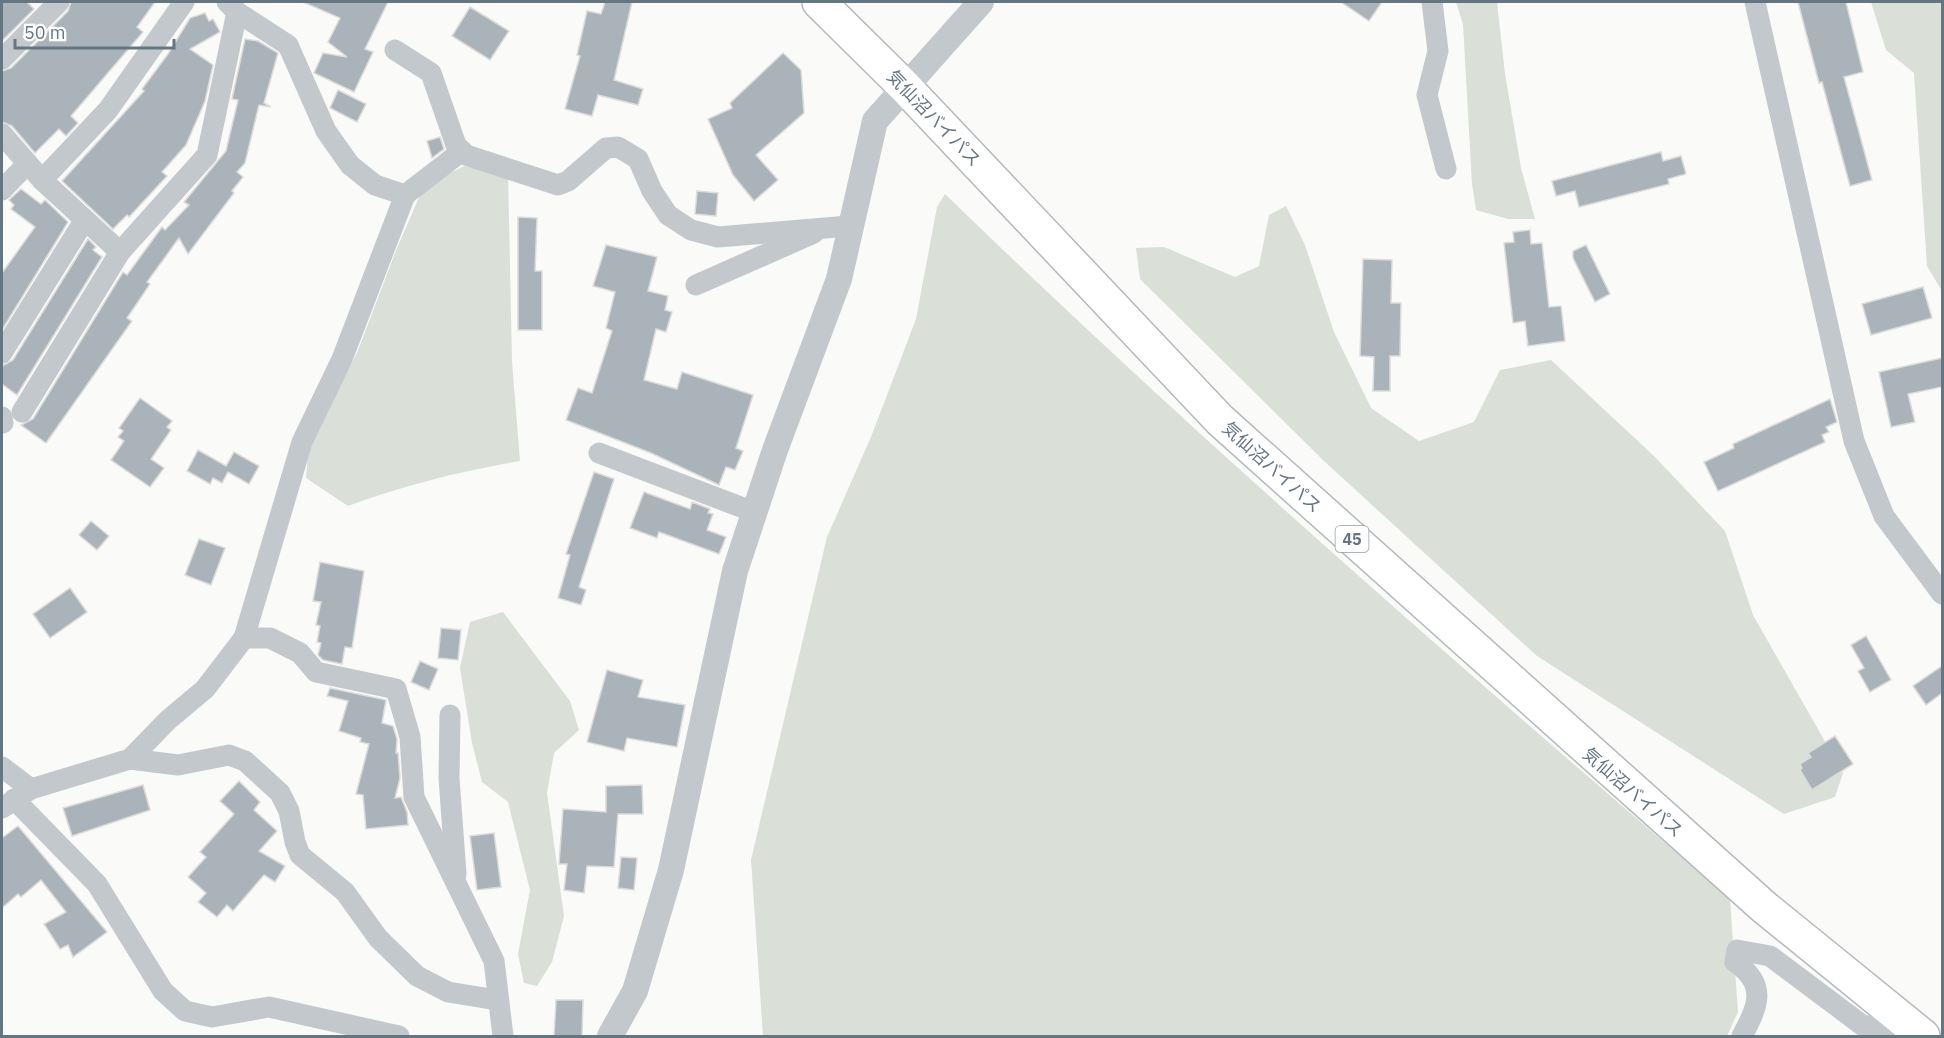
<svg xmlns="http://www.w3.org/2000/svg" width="1944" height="1038" font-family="'IBM Plex Sans','Noto Sans JP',sans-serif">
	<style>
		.green { fill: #dadfd7 }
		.building { fill: #aab3b9; stroke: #dcdcda; stroke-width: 1.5 }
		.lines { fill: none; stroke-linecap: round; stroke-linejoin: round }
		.trunk-casing { stroke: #b4b9bd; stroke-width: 36 }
		.minor { stroke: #c3c8cc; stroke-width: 21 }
		.tertiary { stroke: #c3c8cc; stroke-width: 26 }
		.trunk { stroke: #fff; stroke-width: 33 }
		.labels { text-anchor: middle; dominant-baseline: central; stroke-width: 6; stroke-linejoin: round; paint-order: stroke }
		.shield { fill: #fff; stroke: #939fa8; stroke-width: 1.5 }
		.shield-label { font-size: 16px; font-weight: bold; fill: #657683 }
		.street-label { font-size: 18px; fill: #657683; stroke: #fff }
	</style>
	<rect width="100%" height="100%" fill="#fafaf8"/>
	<g class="green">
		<polygon points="1456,2 1497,2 1505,74 1521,168 1535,219 1508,219 1476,210 1472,184 1463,24"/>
		<polygon points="1871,2 1942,2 1942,291 1927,266 1914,73 1886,50"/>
		<path d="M 464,166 L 508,174 L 512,362 L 520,461 C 461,471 405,485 348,506 L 306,478 L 309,444 L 357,353 L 397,248 L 424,186 Z"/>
		<path d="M 945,194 C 1197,439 1463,669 1730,899 L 1738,1012 L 1727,1036 L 763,1036 L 751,860 L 827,537 L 871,437 L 916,319 L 937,207 Z"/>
		<polygon points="1286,206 1305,245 1334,332 1371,408 1419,441 1474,422 1500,370 1551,360 1655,457 1725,531 1753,615 1843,773 1835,797 1784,814 1537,656 1324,461 1140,279 1136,248 1164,247 1235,277 1259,266 1269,215"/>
		<polygon points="503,612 570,701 579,730 554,753 547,793 564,916 552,962 537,986 524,983 518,954 530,890 508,802 482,782 472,743 460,668 470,622"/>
	</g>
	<g class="building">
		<polygon points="2,2 27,2 34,9 2,41"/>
		<polygon points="71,2 155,2 137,27 143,32 71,116 78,123 66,136 59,129 35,153 12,126 2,122 2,71 11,68 68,11"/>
		<polygon points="303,2 388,2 365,49 373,52 354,92 314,73 323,53 347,57 328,42 340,18"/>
		<polygon points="605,2 632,2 614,80 643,89 638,105 598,95 592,116 565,109 580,56 577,55 587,11 601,14"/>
		<polygon points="1341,2 1382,2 1369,21"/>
		<polygon points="1798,2 1846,2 1863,72 1844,77 1872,180 1850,186 1822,82 1819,83"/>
		<polygon points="470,7 509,31 490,60 452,36"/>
		<polygon points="205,13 209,21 213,19 220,32 190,49 213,65 205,101 186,145 162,172 167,176 129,217 127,215 113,229 62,181 144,91 142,89 168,54 190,18"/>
		<polygon points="245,39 258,41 278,53 264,103 271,107 259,105 245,163 237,172 243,177 232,191 234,193 188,254 179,238 147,282 150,284 127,318 132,321 46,443 21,425 33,419 123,272 127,275 162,227 165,230 189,205 184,202 226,151 238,100 232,99"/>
		<polygon points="783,53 801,70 804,113 756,155 778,180 754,201 733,175 708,119 732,108 730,103"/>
		<polygon points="338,90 366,104 357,122 330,108"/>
		<polygon points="440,137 444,149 432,158 427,141"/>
		<polygon points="1661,152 1663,161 1681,156 1686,174 1668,179 1669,184 1579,207 1575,191 1556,196 1552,181"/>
		<polygon points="21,189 41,204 45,200 68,222 2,330 2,273 35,227 11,209 14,205 9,200"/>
		<polygon points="697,191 718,193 716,216 695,214"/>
		<polygon points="518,217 537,218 535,271 542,271 542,330 518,330"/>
		<polygon points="1530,230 1531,244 1542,243 1549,307 1561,306 1565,341 1528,346 1525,321 1513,323 1504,243 1514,242 1513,232"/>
		<polygon points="88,239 96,247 93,250 102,257 17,395 2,384 2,366 13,360"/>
		<polygon points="606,245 657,257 648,291 668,296 665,310 672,312 666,332 656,329 644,380 677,389 682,372 753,395 736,448 743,451 735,470 726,467 719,485 651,453 566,420 578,388 592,393 612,331 606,328 615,292 593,286"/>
		<polygon points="1586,245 1610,294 1595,302 1573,258 1573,251"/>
		<polygon points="1363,259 1392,260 1391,303 1401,303 1400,356 1390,356 1390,391 1373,391 1374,357 1360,356"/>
		<polygon points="1923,287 1932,318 1871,335 1862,304"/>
		<polygon points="1942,358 1942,387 1908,394 1915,422 1891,427 1879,372"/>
		<polygon points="140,398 172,421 167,427 171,430 151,459 164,468 150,487 111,460 124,441 118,437 123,431 119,428"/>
		<polygon points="1830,399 1837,422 1826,427 1829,432 1822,435 1825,442 1718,491 1704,462 1734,448 1733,444"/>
		<polygon points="198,450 226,466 234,452 259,466 249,484 228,472 222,483 213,478 210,484 187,471"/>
		<polygon points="594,472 614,479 579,587 586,590 581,605 558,598 570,555 566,554"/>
		<polygon points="644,492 690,509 692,502 710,509 708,513 713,514 707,530 726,537 719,554 659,532 657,538 630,528"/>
		<polygon points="91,521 109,536 97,550 79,535"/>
		<polygon points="199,539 225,548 211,585 185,575"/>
		<polygon points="320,562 364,571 352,648 345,647 342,664 323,660 318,655 321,643 317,642 320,626 316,625 321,602 313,601"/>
		<polygon points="70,588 87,612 50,638 33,614"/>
		<polygon points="441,628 461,630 458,660 438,658"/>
		<polygon points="1866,636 1891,680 1870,692 1858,671 1864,668 1851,645"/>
		<polygon points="420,661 438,669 429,690 411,682"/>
		<polygon points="1942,666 1942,693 1926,705 1913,686"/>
		<polygon points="607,670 643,680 638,697 685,705 677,747 627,738 624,751 587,742"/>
		<polygon points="330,688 386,700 382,723 393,726 397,739 396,753 398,753 400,778 395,798 401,797 407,812 408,825 366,829 363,795 356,794 369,744 360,742 361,738 339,731 348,701 327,696"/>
		<polygon points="1835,736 1853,764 1812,790 1800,770 1802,768 1800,764 1811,757 1808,753"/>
		<polygon points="239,781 260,802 254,810 277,831 259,851 285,866 275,882 264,875 233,911 227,905 217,917 198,902 206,893 188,877 206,857 200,852 234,814 220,801"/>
		<polygon points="143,785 150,810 72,836 63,808"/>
		<polygon points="642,785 643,814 618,814 614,867 587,866 584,893 564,890 567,864 559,864 563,809 606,812 606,786"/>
		<polygon points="18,826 107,932 73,957 68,945 60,949 44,924 66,912 41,880 21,897 18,894 2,908 2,838"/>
		<polygon points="494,833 501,887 477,890 470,836"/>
		<polygon points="621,857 637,858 634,890 618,888"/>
		<polygon points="556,1000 583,1000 582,1036 554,1036"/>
	</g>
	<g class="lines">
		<defs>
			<polyline id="trunk" points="819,2 905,87 1220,420 1764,907 1923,1036"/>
		</defs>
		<use href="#trunk" class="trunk-casing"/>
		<g class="minor">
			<polyline points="227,2 237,12 288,45 326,131 350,165 375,185 405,195 462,151"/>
			<polyline points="1432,2 1438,51 1427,95 1446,169"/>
			<polyline points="1755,2 1854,441 1884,516 1942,594"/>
			<polyline points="395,50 431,73 456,145 466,155 558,185 568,181 606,148 618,147 638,159 652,191 668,215 691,230 718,237 849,226"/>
			<polyline points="2,59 59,2"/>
			<polyline points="2,134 42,180 120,252"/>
			<polyline points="42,180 108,110 184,2"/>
			<polyline points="2,190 27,164"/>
			<polyline points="696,285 814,233"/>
			<polyline points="2,353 84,221"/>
			<polyline points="22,412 120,252 207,155 237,12"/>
			<polyline points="2,417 3,423"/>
			<polyline points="599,453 754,512"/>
			<polyline points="244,638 302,442 342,359 405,195"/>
			<polyline points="450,715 449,778 456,874"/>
			<polyline points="130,759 178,765 229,755 245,761 280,793 289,811 295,842 300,855 345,892 378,938 417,976 448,992 497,1000"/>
			<polyline points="2,767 31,789"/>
			<polyline points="14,799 97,884 163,991 185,1011 212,1017 269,1007 399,1036"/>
			<polyline points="2,808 31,789 130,759 168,720 205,689 244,638 270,638 300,653 316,672 396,689 410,737 414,797 494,961 503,1036"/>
			<path d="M 1742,1036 C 1758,1006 1768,985 1735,962 L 1737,950 L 1770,956 L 1862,1025 L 1916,1034"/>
		</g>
		<polyline class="tertiary" points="610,1036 635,991 671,870 735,571 775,450 839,279 875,121 981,2"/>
		<use href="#trunk" class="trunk"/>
	</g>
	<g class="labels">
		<rect class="shield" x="1335.5" y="526" width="33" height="26" rx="4.5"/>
		<g class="shield-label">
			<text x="1352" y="539">45</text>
		</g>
		<g class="street-label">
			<text transform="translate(934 118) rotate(46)">気仙沼バイパス</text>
			<text transform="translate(1272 467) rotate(42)">気仙沼バイパス</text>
			<text transform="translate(1633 792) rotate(41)">気仙沼バイパス</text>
		</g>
	</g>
	<rect width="1944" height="1038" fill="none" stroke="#657683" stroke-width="6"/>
	<path d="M15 39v9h159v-9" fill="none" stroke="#657683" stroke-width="3"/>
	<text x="24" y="39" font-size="18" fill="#657683" stroke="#ffffff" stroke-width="4.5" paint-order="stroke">50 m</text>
</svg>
